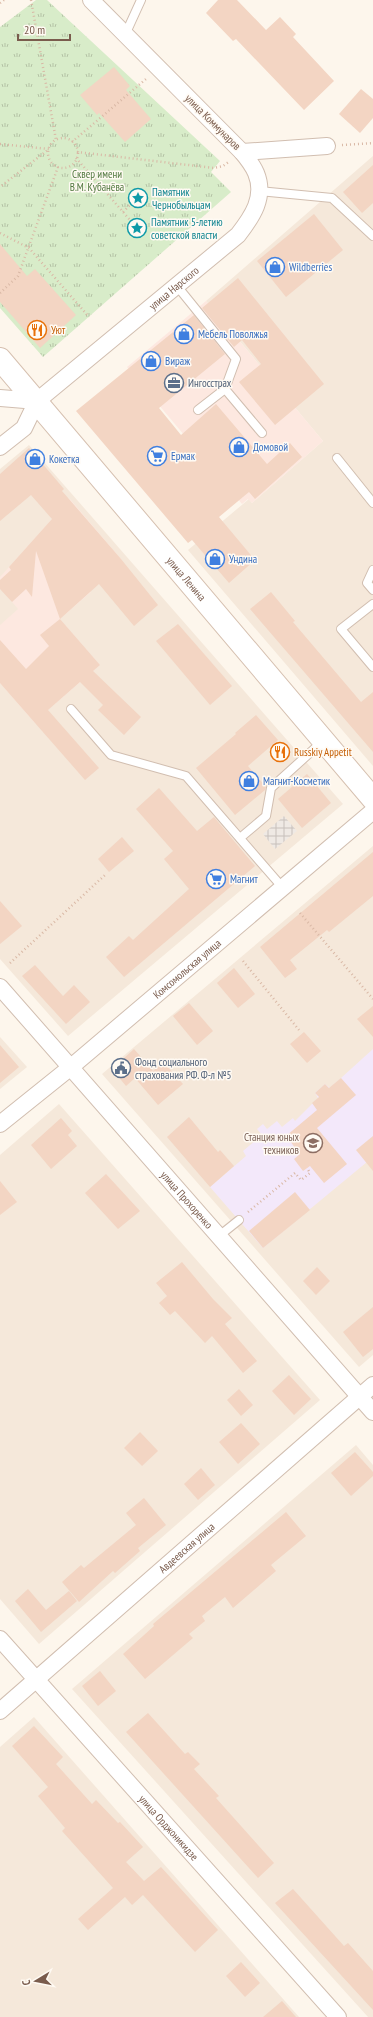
<svg xmlns="http://www.w3.org/2000/svg" width="373" height="2017" font-family="'PT Sans Narrow',sans-serif">
	<style>
		.residential { fill: #f5e8da }
		.commercial { fill: #fde8e0 }
		.industrial { fill: url(#industrial-grid) }
		.education { fill: #f3e8fa }
		.park { fill: url(#park-tufts) }
		.building { fill: #f3d5c3 }
		.lines { fill: none; stroke-linecap: round; stroke-linejoin: round }
		.service-casing { stroke: #d1beb0; stroke-width: 10 }
		.minor-casing { stroke: #d1beb0; stroke-width: 18 }
		.secondary-casing { stroke: #d6c0b0; stroke-width: 24 }
		.path { stroke: #d9b8a5; stroke-width: 2.5; stroke-dasharray: 1 3; stroke-linecap: butt }
		.service { stroke: #fff; stroke-width: 8 }
		.minor { stroke: #fff; stroke-width: 16 }
		.secondary { stroke: #fff; stroke-width: 22 }
		.labels { text-anchor: middle; dominant-baseline: central; stroke-width: 3; stroke-linejoin: round; paint-order: stroke }
		.street-label { font-size: 11px; fill: #7a5c4d; stroke: #fffaf3 }
		.park-label { font-size: 11px; fill: #537a41; stroke: #fffaf3 }
		.culture-label { font-size: 11px; fill: #0d838f; stroke: #fffaf3; text-anchor: start }
		.shop-label { font-size: 11px; fill: #366cbe; stroke: #fffaf3; text-anchor: start }
		.food-label { font-size: 11px; fill: #c56008; stroke: #fffaf3; text-anchor: start }
		.service-label { font-size: 11px; fill: #4e5e75; stroke: #fffaf3; text-anchor: start }
		.education-label { font-size: 11px; fill: #785e54; stroke: #fffaf3; text-anchor: end }
	</style>
	<defs>
		<pattern id="industrial-grid" width="8" height="8" patternUnits="userSpaceOnUse"><rect width="8" height="8" fill="#efe9e4"/><path d="M0 4h8M4 0v8" fill="none" stroke="#c7c0bb"/></pattern>
		<pattern id="park-tufts" width="24" height="20" patternUnits="userSpaceOnUse"><rect width="24" height="20" fill="#d8ecc9"/><path d="M3 7l-1-3M5 7V3M7 7l1-3M15 17l-1-3M17 17v-4M19 17l1-3" fill="none" stroke="#b4c2a5"/></pattern>
	</defs>
	<rect width="100%" height="100%" fill="#fdf6ec"/>
	<g class="residential">
		<polygon points="373,156 373,766 188,550 249,499 252,503 323,441 206,301"/>
		<polygon points="29,445 343,804 68,1036 0,959 0,469"/>
		<polygon points="373,846 373,1355 359,1367 102,1074"/>
		<polygon points="0,1037 27,1067 0,1089"/>
		<polygon points="59,1104 320,1400 39,1644 0,1599 0,1155"/>
		<polygon points="356,1445 373,1465 373,2017 368,2017 72,1689"/>
		<polygon points="34,1717 299,2017 0,2017 0,1747"/>
	</g>
	<g class="commercial">
		<polygon points="206,301 323,441 252,503 248,499 242,504 127,367"/>
		<polygon points="70,499 121,559 87,588 91,592 60,619 100,665 34,722 0,683 0,625 18,609 0,588 0,577"/>
	</g>
	<polygon class="industrial" points="284,816 297,831 275,849 263,834"/>
	<polygon class="education" points="373,1049 373,1157 263,1248 210,1187 246,1156 243,1151 262,1135 257,1129 263,1124 267,1129 277,1121 282,1127 293,1118 295,1121 318,1098 315,1093 325,1084 330,1088"/>
	<polygon class="park" points="36,0 47,0 220,161 211,172 231,192 43,357 0,308 0,27"/>
	<g class="building">
		<polygon points="218,0 237,0 266,30 280,17 296,34 293,37 334,81 304,110 236,39 233,41 206,13"/>
		<polygon points="114,67 130,86 126,90 151,119 125,142 99,113 97,115 80,95"/>
		<polygon points="361,89 373,99 373,118 360,133 339,114"/>
		<polygon points="373,165 373,203 362,213 343,192"/>
		<polygon points="314,214 343,250 286,297 257,261"/>
		<polygon points="0,244 27,276 35,269 76,315 40,348 0,302"/>
		<polygon points="238,278 324,384 275,425 239,382 261,364 242,340 234,347 202,308"/>
		<polygon points="194,315 225,354 159,408 181,435 216,404 267,464 290,443 302,457 255,499 249,492 219,517 255,560 229,583 192,540 188,543 76,411"/>
		<polygon points="29,448 64,489 62,491 121,559 158,605 134,626 99,584 60,619 36,551 32,597 26,589 12,602 0,589 0,580 11,570 9,567 52,519 31,495 0,521 0,474"/>
		<polygon points="271,592 295,621 293,622 361,702 373,692 373,752 250,609"/>
		<polygon points="60,619 100,665 93,671 141,717 124,735 98,710 103,705 80,682 48,710 99,768 85,780 0,683 0,640 26,669 49,646 40,635"/>
		<polygon points="178,624 232,686 210,705 156,641"/>
		<polygon points="256,715 278,740 248,766 266,787 265,790 235,815 196,768 236,734 235,733"/>
		<polygon points="307,774 331,803 302,828 278,799"/>
		<polygon points="159,788 197,831 214,817 255,866 124,977 106,957 129,936 133,940 189,889 164,859 173,851 136,809"/>
		<polygon points="122,837 134,851 109,872 98,859"/>
		<polygon points="373,852 373,896 329,932 327,930 290,960 297,969 285,978 260,947"/>
		<polygon points="0,901 22,926 0,944"/>
		<polygon points="35,965 63,996 74,985 90,1002 66,1024 22,976"/>
		<polygon points="234,968 255,994 238,1008 217,983"/>
		<polygon points="189,1003 213,1031 197,1045 173,1016"/>
		<polygon points="373,1006 373,1037 357,1019"/>
		<polygon points="304,1032 321,1051 307,1063 290,1044"/>
		<polygon points="0,1045 19,1067 0,1083"/>
		<polygon points="134,1049 153,1071 163,1062 183,1084 158,1105 135,1078 126,1086 112,1069"/>
		<polygon points="341,1078 356,1095 317,1128 347,1164 324,1183 310,1166 303,1171 294,1159 300,1154 286,1136 317,1110 312,1103 319,1097 315,1093 325,1084 329,1088"/>
		<polygon points="189,1117 218,1152 220,1150 234,1166 210,1187 167,1137"/>
		<polygon points="61,1118 72,1131 68,1135 77,1146 51,1169 31,1145"/>
		<polygon points="373,1136 373,1171 356,1150"/>
		<polygon points="106,1174 140,1211 118,1229 85,1193"/>
		<polygon points="0,1181 17,1202 0,1215"/>
		<polygon points="295,1192 310,1210 263,1248 249,1231"/>
		<polygon points="182,1262 213,1299 232,1318 225,1324 257,1361 243,1373 212,1336 205,1343 175,1311 170,1315 159,1303 167,1296 156,1283"/>
		<polygon points="317,1267 330,1281 316,1295 303,1281"/>
		<polygon points="373,1307 373,1349 363,1357 343,1332"/>
		<polygon points="289,1375 311,1399 294,1415 272,1391"/>
		<polygon points="239,1389 253,1405 241,1416 227,1400"/>
		<polygon points="241,1423 260,1444 238,1464 219,1442"/>
		<polygon points="140,1432 158,1451 142,1466 124,1448"/>
		<polygon points="355,1452 373,1472 373,1476 351,1496 331,1473"/>
		<polygon points="201,1468 215,1485 198,1500 184,1484"/>
		<polygon points="144,1498 166,1525 138,1548 140,1551 115,1573 113,1571 79,1602 62,1582 81,1565 84,1568 136,1525 126,1513"/>
		<polygon points="286,1512 306,1536 271,1565 276,1571 233,1608 225,1597 202,1616 205,1621 189,1634 193,1638 145,1679 123,1654 154,1626 153,1624"/>
		<polygon points="28,1589 46,1610 69,1591 77,1601 41,1632 15,1601"/>
		<polygon points="100,1671 116,1691 98,1706 82,1686"/>
		<polygon points="148,1713 185,1754 188,1752 200,1764 194,1769 219,1796 216,1798 274,1863 258,1878 126,1732"/>
		<polygon points="34,1726 63,1757 56,1764 92,1804 96,1800 118,1823 120,1822 143,1847 126,1862 144,1881 161,1867 218,1930 195,1952 143,1895 132,1905 125,1897 88,1930 78,1919 113,1888 62,1831 65,1828 38,1796 48,1787 12,1746"/>
		<polygon points="293,1889 344,1946 348,1943 373,1971 373,2010 275,1903"/>
		<polygon points="241,1962 260,1983 245,1997 226,1976"/>
		<polygon points="282,2001 296,2017 263,2017"/>
	</g>
	<g class="lines">
		<defs>
			<g id="service">
				<polyline points="125,35 141,0"/>
				<polyline points="259,191 332,198 373,236"/>
				<polyline points="177,286 236,359 225,389 262,433"/>
				<polyline points="198,410 225,389"/>
				<polyline points="337,458 373,503"/>
				<polyline points="373,570 367,583 373,590"/>
				<polyline points="373,604 341,629 373,667"/>
				<polyline points="71,709 111,755 186,776 283,888"/>
				<polyline points="240,838 266,816 271,788 323,741"/>
				<polyline points="219,1236 239,1220"/>
			</g>
			<g id="minor">
				<polyline points="242,152 327,146"/>
				<polyline points="0,398 37,401"/>
				<path id="s1" d="M 0,447 L 24,428 L 37,401 L 238,235 C 252,217 266,197 256,173 C 253,166 247,158 242,152 L 91,0"/>
				<path id="s2" d="M 0,987 L 373,1412"/>
				<path id="s3" d="M 0,1124 L 71,1067 L 373,811"/>
				<path id="s4" d="M 0,1639 L 338,2017"/>
				<path id="s5" d="M 0,1711 L 373,1385"/>
			</g>
			<g id="secondary">
				<path id="s6" d="M 0,359 L 373,799"/>
			</g>
		</defs>
		<use href="#service" class="service-casing"/>
		<use href="#minor" class="minor-casing"/>
		<use href="#secondary" class="secondary-casing"/>
		<g class="path">
			<polyline points="31,0 56,140"/>
			<polyline points="0,3 4,0"/>
			<circle cx="63" cy="153" r="15"/>
			<polyline points="72,142 146,79"/>
			<polyline points="0,144 49,149 0,187"/>
			<polyline points="342,145 373,143"/>
			<polyline points="77,152 214,168 223,166 230,161"/>
			<polyline points="76,158 130,220"/>
			<polyline points="123,212 134,201"/>
			<polyline points="0,233 29,248 89,317"/>
			<polyline points="0,293 18,276 58,167"/>
			<polyline points="300,913 373,999"/>
			<polyline points="243,961 299,1030"/>
			<polyline points="10,963 105,875"/>
			<polyline points="248,1212 295,1173 301,1180 310,1173 307,1168"/>
		</g>
		<use href="#service" class="service"/>
		<use href="#minor" class="minor"/>
		<use href="#secondary" class="secondary"/>
	</g>
	<defs>
		<symbol id="sight-ring" viewBox="-11 -11 22 22"><circle r="9.5" fill="#fffaf3" stroke="#0f9aa8" stroke-width="1.5"/><path d="M0-6L1.8-2.2L6-1.7L2.9 1.2L3.7 5.4L0 3.3L-3.7 5.4L-2.9 1.2L-6-1.7L-1.8-2.2Z" fill="#0f9aa8"/></symbol>
		<symbol id="shop-ring" viewBox="-11 -11 22 22"><circle r="9.5" fill="#fffaf3" stroke="#3f7fe0" stroke-width="1.5"/><path d="M-5-2.5h2.3a2.7 3.5 0 0 1 5.4 0H5L5.5 6h-11ZM-1.5-2.5h3a1.5 2.3 0 0 0-3 0Z" fill="#3f7fe0"/></symbol>
		<symbol id="restaurant-ring" viewBox="-11 -11 22 22"><circle r="9.5" fill="#fffaf3" stroke="#e8710a" stroke-width="1.5"/><path d="M-5-6h1v4h1v-4h1v4h1v-4h1v5L-1.5 .5V6h-2V.5L-5-1ZM5-6V6H3V1.5H1.5Q1.5-4 5-6Z" fill="#e8710a"/></symbol>
		<symbol id="office-ring" viewBox="-11 -11 22 22"><circle r="9.5" fill="#fffaf3" stroke="#5c6f8a" stroke-width="1.5"/><path d="M-6-3h4V-5.5h4V-3h4V5H-6ZM-1-4.5V-3h2v-1.5ZM-6 0V1H6V0Z" fill="#5c6f8a"/></symbol>
		<symbol id="supermarket-ring" viewBox="-11 -11 22 22"><circle r="9.5" fill="#fffaf3" stroke="#3f7fe0" stroke-width="1.5"/><path d="M-6-5.5h2.5l.6 2H6L4.5 2H-2.5L-4.4-4H-6ZM-1.5 3.2a1.3 1.3 0 1 0 .1 0ZM3 3.2a1.3 1.3 0 1 0 .1 0Z" fill="#3f7fe0"/></symbol>
		<symbol id="civic-ring" viewBox="-11 -11 22 22"><circle r="9.5" fill="#fffaf3" stroke="#5c6f8a" stroke-width="1.5"/><path d="M-.6-6.5H3V-4.5H.6V-3L4-1V1h2V6H-6V1h2V-1L-.6-3ZM-1.2 2.5V6h2.4V2.5Z" fill="#5c6f8a"/></symbol>
		<symbol id="school-ring" viewBox="-11 -11 22 22"><circle r="9.5" fill="#fffaf3" stroke="#8d6e63" stroke-width="1.5"/><path d="M0-5L7-2L0 1L-7-2ZM-4 1L0 2.5L4 1V4Q0 6-4 4Z" fill="#8d6e63"/></symbol>
	</defs>
	<g fill-rule="evenodd">
		<use href="#sight-ring" x="127" y="187" width="22" height="22"/>
		<use href="#sight-ring" x="126" y="217" width="22" height="22"/>
		<use href="#shop-ring" x="264" y="256" width="22" height="22"/>
		<use href="#restaurant-ring" x="26" y="319" width="22" height="22"/>
		<use href="#shop-ring" x="173" y="323" width="22" height="22"/>
		<use href="#shop-ring" x="140" y="350" width="22" height="22"/>
		<use href="#office-ring" x="163" y="372" width="22" height="22"/>
		<use href="#shop-ring" x="228" y="436" width="22" height="22"/>
		<use href="#supermarket-ring" x="146" y="445" width="22" height="22"/>
		<use href="#shop-ring" x="24" y="448" width="22" height="22"/>
		<use href="#shop-ring" x="204" y="548" width="22" height="22"/>
		<use href="#restaurant-ring" x="269" y="741" width="22" height="22"/>
		<use href="#shop-ring" x="238" y="770" width="22" height="22"/>
		<use href="#supermarket-ring" x="205" y="868" width="22" height="22"/>
		<use href="#civic-ring" x="110" y="1057" width="22" height="22"/>
		<use href="#school-ring" x="302" y="1132" width="22" height="22"/>
	</g>
	<g class="labels">
		<g class="street-label">
			<text transform="translate(213 122) rotate(45)">улица Коммунаров</text>
			<text stroke="none"><textPath href="#s1" startOffset="238">улица Нарского</textPath></text>
			<text stroke="none"><textPath href="#s6" startOffset="288">улица Ленина</textPath></text>
			<text stroke="none"><textPath href="#s3" startOffset="243">Комсомольская улица</textPath></text>
			<text stroke="none"><textPath href="#s2" startOffset="283">улица Прохоренко</textPath></text>
			<text stroke="none"><textPath href="#s5" startOffset="248">Авдеевская улица</textPath></text>
			<text stroke="none"><textPath href="#s4" startOffset="253">улица Орджоникидзе</textPath></text>
		</g>
		<g class="park-label">
			<text x="97" y="174">Сквер имени<tspan x="97" dy="13">В.М. Кубанёва</tspan></text>
		</g>
		<g class="culture-label">
			<text x="152" y="192">Памятник<tspan x="152" dy="13">Чернобыльцам</tspan></text>
			<text x="151" y="222">Памятник 5-летию<tspan x="151" dy="13">советской власти</tspan></text>
		</g>
		<g class="shop-label">
			<text x="289" y="267">Wildberries</text>
			<text x="198" y="334">Мебель Поволжья</text>
			<text x="165" y="361">Вираж</text>
			<text x="253" y="447">Домовой</text>
			<text x="171" y="456">Ермак</text>
			<text x="49" y="459">Кокетка</text>
			<text x="229" y="559">Ундина</text>
			<text x="263" y="781">Магнит-Косметик</text>
			<text x="230" y="879">Магнит</text>
		</g>
		<g class="food-label">
			<text x="51" y="330">Уют</text>
			<text x="294" y="752">Russkiy Appetit</text>
		</g>
		<g class="service-label">
			<text x="188" y="383">Ингосстрах</text>
			<text x="135" y="1062">Фонд социального<tspan x="135" dy="13">страхования РФ. Ф-л №5</tspan></text>
		</g>
		<g class="education-label">
			<text x="299" y="1137">Станция юных<tspan x="299" dy="13">техников</tspan></text>
		</g>
	</g>
	<g transform="translate(36 1981) rotate(260)" stroke="#fffaf3" stroke-width="3" paint-order="stroke">
	<path d="M0-3L7 15L0 10L-7 15Z" fill="#7a5c4d"/>
	<text y="-6" font-size="11" font-weight="bold" text-anchor="middle" fill="#7a5c4d">С</text>
	</g>
	<path d="M18 34v6h52v-6" fill="none" stroke="#7a5c4d" stroke-width="2"/>
	<text x="24" y="34" font-size="12" fill="#7a5c4d" stroke="#fffaf3" stroke-width="3" paint-order="stroke">20 m</text>
</svg>
